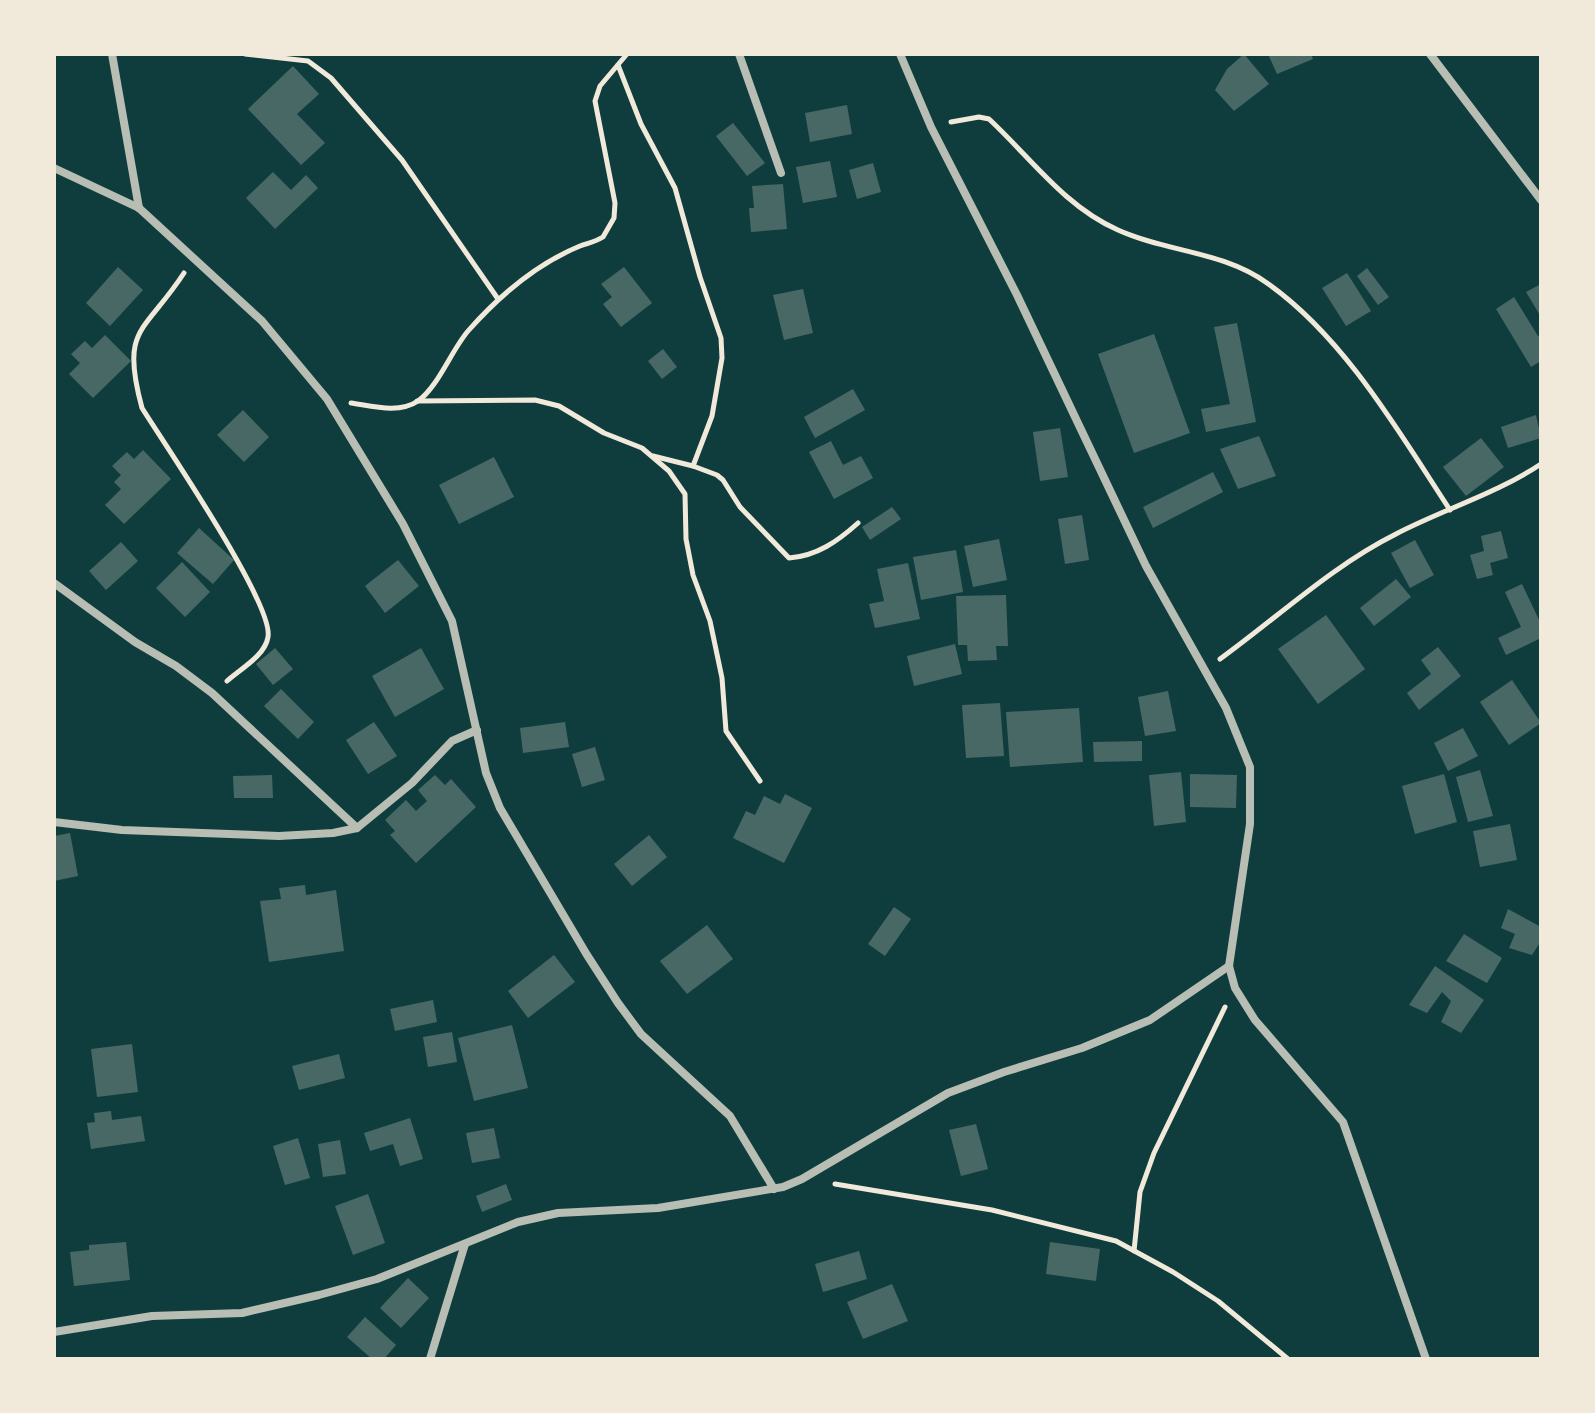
<svg xmlns="http://www.w3.org/2000/svg" width="1595" height="1413" font-family="'Crimson Pro',serif">
	<style>
		.building { fill: #486865 }
		.lines { fill: none; stroke-linecap: round; stroke-linejoin: round }
		.path { stroke: #f1e9da; stroke-width: 5 }
		.minor { stroke: #b8beb3; stroke-width: 8 }
	</style>
	<rect width="100%" height="100%" fill="#0f3d3e"/>
	<g class="building">
		<polygon points="1244,54 1269,84 1234,111 1215,90 1227,69"/>
		<polygon points="1268,54 1311,54 1313,59 1277,74"/>
		<polygon points="293,66 319,94 297,114 325,143 301,165 248,109"/>
		<polygon points="847,105 852,134 810,142 805,113"/>
		<polygon points="733,123 765,163 747,176 716,136"/>
		<polygon points="830,161 837,197 803,203 796,167"/>
		<polygon points="873,163 881,192 857,199 849,170"/>
		<polygon points="273,172 291,190 306,175 318,188 275,229 246,198"/>
		<polygon points="783,184 787,229 751,232 749,208 754,208 752,186"/>
		<polygon points="118,267 143,290 110,326 86,303"/>
		<polygon points="624,267 652,303 621,327 603,304 612,297 601,284"/>
		<polygon points="1367,268 1389,297 1378,305 1357,276"/>
		<polygon points="1347,273 1371,311 1346,326 1322,288"/>
		<polygon points="1541,284 1541,317 1526,292"/>
		<polygon points="803,289 813,333 784,340 773,295"/>
		<polygon points="1514,297 1538,336 1541,334 1541,361 1531,367 1496,309"/>
		<polygon points="1237,323 1256,422 1206,432 1201,409 1230,404 1214,327"/>
		<polygon points="1154,334 1190,433 1134,453 1098,354"/>
		<polygon points="105,335 131,361 93,398 69,374 80,363 71,354 85,341 92,348"/>
		<polygon points="663,349 677,367 662,379 648,361"/>
		<polygon points="853,389 865,410 815,438 804,417"/>
		<polygon points="243,410 269,437 244,462 217,435"/>
		<polygon points="1536,415 1541,438 1508,448 1501,427"/>
		<polygon points="1060,428 1068,477 1040,481 1033,432"/>
		<polygon points="1259,436 1276,476 1238,489 1220,449"/>
		<polygon points="1481,438 1504,467 1466,496 1443,467"/>
		<polygon points="831,441 843,465 861,456 873,478 834,499 809,452"/>
		<polygon points="143,450 171,479 124,524 105,505 121,489 114,482 121,475 112,466 127,452 134,459"/>
		<polygon points="494,457 514,497 459,524 439,485"/>
		<polygon points="1213,472 1223,492 1153,528 1143,507"/>
		<polygon points="892,507 901,519 870,540 862,527"/>
		<polygon points="1082,515 1089,560 1065,564 1058,519"/>
		<polygon points="199,528 234,560 213,584 177,553"/>
		<polygon points="1501,531 1508,558 1490,563 1493,575 1477,579 1470,555 1484,551 1481,536"/>
		<polygon points="999,539 1007,580 973,587 964,546"/>
		<polygon points="1415,540 1434,575 1410,588 1391,553"/>
		<polygon points="121,542 138,561 106,590 89,571"/>
		<polygon points="956,550 963,592 921,600 913,557"/>
		<polygon points="398,560 419,586 385,613 365,586"/>
		<polygon points="182,562 210,592 185,617 156,588"/>
		<polygon points="908,563 920,619 875,628 869,604 884,601 877,569"/>
		<polygon points="1396,579 1411,597 1374,626 1360,608"/>
		<polygon points="1522,584 1541,624 1541,638 1506,655 1498,638 1521,627 1505,592"/>
		<polygon points="1006,595 1008,646 996,646 997,660 968,661 967,645 958,645 956,596"/>
		<polygon points="1326,615 1365,669 1318,704 1278,649"/>
		<polygon points="955,644 962,674 914,686 907,656"/>
		<polygon points="1438,647 1461,676 1419,710 1407,693 1431,674 1421,660"/>
		<polygon points="275,648 293,669 273,685 256,664"/>
		<polygon points="421,648 444,689 395,717 372,676"/>
		<polygon points="1512,680 1541,723 1509,745 1480,702"/>
		<polygon points="281,689 314,722 298,739 264,706"/>
		<polygon points="1168,691 1176,731 1145,736 1138,697"/>
		<polygon points="1000,703 1004,756 966,758 962,705"/>
		<polygon points="1079,708 1083,762 1010,767 1006,712"/>
		<polygon points="374,722 397,756 368,774 346,740"/>
		<polygon points="565,722 569,747 523,753 520,728"/>
		<polygon points="1463,728 1478,756 1448,771 1434,743"/>
		<polygon points="1142,741 1142,761 1094,762 1093,742"/>
		<polygon points="595,747 605,780 582,787 572,754"/>
		<polygon points="1480,770 1493,816 1468,822 1456,777"/>
		<polygon points="1181,772 1186,822 1154,826 1149,775"/>
		<polygon points="1190,774 1237,775 1236,808 1190,807"/>
		<polygon points="1444,774 1457,822 1415,834 1402,786"/>
		<polygon points="272,775 273,798 234,798 233,776"/>
		<polygon points="435,775 445,785 451,779 476,807 416,863 390,835 395,831 385,820 406,800 416,811 427,801 418,790"/>
		<polygon points="785,794 812,808 784,863 733,838 746,811 755,815 764,796 780,804"/>
		<polygon points="1510,824 1517,860 1480,867 1473,831"/>
		<polygon points="70,833 78,876 54,881 54,836"/>
		<polygon points="649,835 667,857 632,886 614,864"/>
		<polygon points="305,885 306,895 336,890 344,951 269,962 260,901 281,899 279,888"/>
		<polygon points="894,907 911,919 885,956 868,944"/>
		<polygon points="1508,909 1541,927 1541,941 1532,955 1509,948 1515,934 1501,928"/>
		<polygon points="707,925 733,959 687,994 660,961"/>
		<polygon points="1464,934 1502,958 1487,983 1446,961"/>
		<polygon points="554,955 575,982 528,1018 508,991"/>
		<polygon points="1435,966 1484,1000 1461,1033 1441,1022 1451,1001 1442,992 1427,1013 1409,1005"/>
		<polygon points="433,1000 437,1022 395,1031 390,1009"/>
		<polygon points="512,1025 528,1088 474,1101 458,1038"/>
		<polygon points="452,1032 457,1062 428,1067 423,1037"/>
		<polygon points="132,1044 138,1092 97,1097 91,1049"/>
		<polygon points="339,1054 345,1078 299,1090 292,1066"/>
		<polygon points="111,1111 112,1120 141,1116 145,1141 91,1149 87,1123 95,1122 94,1113"/>
		<polygon points="410,1118 423,1159 400,1166 393,1144 370,1151 364,1133"/>
		<polygon points="976,1124 988,1169 961,1176 949,1130"/>
		<polygon points="494,1128 500,1158 472,1163 466,1133"/>
		<polygon points="298,1138 310,1178 285,1185 273,1146"/>
		<polygon points="340,1140 346,1174 323,1177 318,1144"/>
		<polygon points="506,1184 512,1200 482,1212 476,1196"/>
		<polygon points="368,1194 385,1243 353,1255 335,1206"/>
		<polygon points="126,1242 130,1280 74,1286 70,1252 89,1250 89,1245"/>
		<polygon points="1050,1242 1100,1249 1096,1281 1046,1274"/>
		<polygon points="859,1251 867,1279 823,1292 815,1264"/>
		<polygon points="408,1278 429,1298 401,1328 380,1308"/>
		<polygon points="892,1284 908,1321 863,1339 847,1302"/>
		<polygon points="365,1317 396,1345 384,1359 372,1359 347,1337"/>
	</g>
	<g class="lines">
		<g class="path">
			<polyline points="245,54 308,61 331,78 402,160 498,299"/>
			<polyline points="618,65 641,124 675,188 700,277 721,338 722,358 712,416 693,466"/>
			<path d="M 951,122 L 979,117 L 989,119 C 1030,157 1065,207 1118,230 C 1166,252 1223,251 1267,283 C 1344,337 1399,432 1450,510"/>
			<path d="M 184,273 C 144,334 120,327 142,408 C 165,445 274,604 268,637 C 265,656 240,669 227,681"/>
			<polyline points="417,401 535,400 559,406 604,433 642,448 669,471 685,494 686,539 693,575 710,621 722,678 726,731 760,781"/>
			<path d="M 351,403 C 372,406 399,414 418,401 C 438,387 451,351 468,331 C 499,296 536,264 580,246 C 588,243 595,242 603,237 L 614,218 L 615,203 L 595,101 L 600,86 L 627,54"/>
			<path d="M 653,456 L 693,466 L 717,475 L 723,480 L 740,507 L 789,558 C 817,556 838,541 858,523"/>
			<path d="M 1220,659 C 1278,617 1332,566 1396,534 C 1444,509 1496,494 1541,464"/>
			<polyline points="835,1184 992,1210 1116,1241 1173,1272 1218,1301 1288,1359"/>
			<polyline points="1134,1251 1140,1192 1154,1153 1225,1007"/>
		</g>
		<g class="minor">
			<polyline points="112,54 139,208"/>
			<polyline points="739,54 781,173"/>
			<polyline points="900,54 931,127 1017,295 1146,566 1226,708 1250,767 1250,824 1229,966 1235,988 1255,1020 1343,1122 1426,1359"/>
			<polyline points="1430,54 1541,200"/>
			<polyline points="54,168 139,208 262,321 327,399 403,524 452,621 486,773 500,808 587,955 618,1003 641,1034 730,1116 774,1189"/>
			<polyline points="54,583 135,642 176,666 212,693 357,828"/>
			<polyline points="54,822 122,830 279,836 333,833 357,828 412,783 452,741 477,730"/>
			<polyline points="54,1332 152,1316 242,1313 319,1295 377,1279 518,1222 558,1213 658,1208 783,1187 802,1179 948,1093 1004,1072 1082,1048 1150,1020 1229,966"/>
			<polyline points="430,1359 465,1244"/>
		</g>
	</g>
	<rect width="1595" height="1413" fill="none" stroke="#f1e9da" stroke-width="112"/>
</svg>
